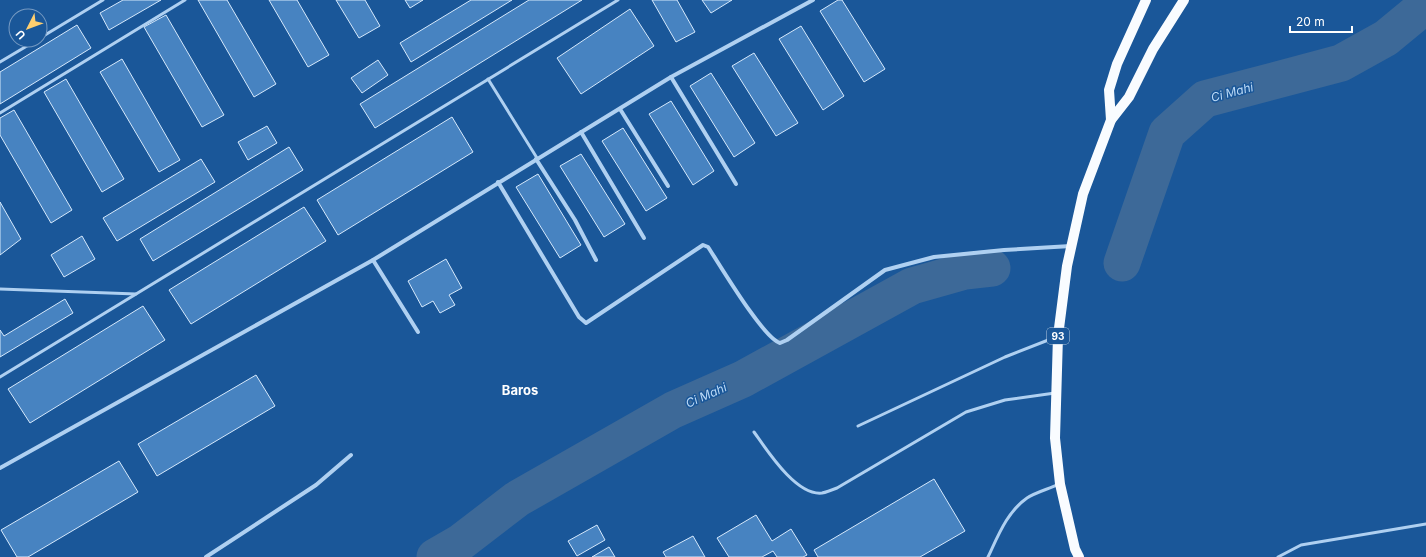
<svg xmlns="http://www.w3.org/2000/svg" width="1426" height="557" font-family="Inter,sans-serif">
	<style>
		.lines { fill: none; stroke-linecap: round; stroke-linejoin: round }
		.river { stroke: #3d6998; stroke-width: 37 }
		.building { fill: #4783c1; stroke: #d6e9fc }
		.lane { stroke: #afd0f1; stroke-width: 3 }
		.street { stroke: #afd0f1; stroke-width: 4 }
		.primary { stroke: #f9fcff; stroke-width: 10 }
		.labels { text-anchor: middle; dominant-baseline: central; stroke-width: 3; stroke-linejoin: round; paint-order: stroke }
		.shield { fill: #1a5799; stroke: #bacde0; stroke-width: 1 }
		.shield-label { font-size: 10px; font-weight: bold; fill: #fff }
		.water-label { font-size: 12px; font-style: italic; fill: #bcdaf7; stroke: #1a5799 }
		.quarter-label { font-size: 13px; font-weight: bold; fill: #fff; stroke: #1a5799 }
	</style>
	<rect width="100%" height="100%" fill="#1a5799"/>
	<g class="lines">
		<g class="river">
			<polyline points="1122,263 1167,133 1205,99 1341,63 1386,38 1426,5"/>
			<polyline points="435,557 461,542 517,499 673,410 743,379 912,286 965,271 992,268"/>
		</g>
	</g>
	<g class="building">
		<polygon points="123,0 161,0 109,30 100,13"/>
		<polygon points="198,0 227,0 276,84 254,97"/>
		<polygon points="269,0 297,0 329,55 308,67"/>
		<polygon points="336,0 365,0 380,26 359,38"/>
		<polygon points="405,0 423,0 410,8"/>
		<polygon points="471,0 512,0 411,62 400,43"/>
		<polygon points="529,0 582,0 375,128 360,104"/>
		<polygon points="652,0 677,0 695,32 676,42"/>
		<polygon points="702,0 732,0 711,13"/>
		<polygon points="838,0 842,0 885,69 864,82 820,11"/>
		<polygon points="630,9 654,46 581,94 557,58"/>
		<polygon points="166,15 224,115 202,127 144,27"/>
		<polygon points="77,25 91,48 0,104 0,72"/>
		<polygon points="801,26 844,96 823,110 779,39"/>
		<polygon points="754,53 798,123 776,136 732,66"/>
		<polygon points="122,59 180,160 159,172 100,72"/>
		<polygon points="378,60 388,75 362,93 351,78"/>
		<polygon points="711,73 755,143 734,157 690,86"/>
		<polygon points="66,79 124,179 102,192 44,92"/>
		<polygon points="671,101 714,171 693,185 649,114"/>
		<polygon points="14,110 72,210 51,223 0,135 0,118"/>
		<polygon points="452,117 473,152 338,235 317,200"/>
		<polygon points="267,126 277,143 248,160 238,142"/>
		<polygon points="623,128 667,198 646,211 602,141"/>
		<polygon points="289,147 303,170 153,261 140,239"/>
		<polygon points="581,154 625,224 604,237 560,166"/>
		<polygon points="201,159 215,182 117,241 103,218"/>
		<polygon points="538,174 581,245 560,258 516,187"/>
		<polygon points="0,202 21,239 0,255"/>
		<polygon points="304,207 326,241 191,324 169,290"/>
		<polygon points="82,236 95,259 64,277 51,255"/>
		<polygon points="446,259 462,288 449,295 455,305 440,313 433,301 422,307 408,281"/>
		<polygon points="65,299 73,313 0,357 0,330 4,336"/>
		<polygon points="143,306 165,340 30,423 8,389"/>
		<polygon points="256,375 275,406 157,476 138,444"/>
		<polygon points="119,461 138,492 28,557 17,557 1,530"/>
		<polygon points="934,479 965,531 920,557 818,557 814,550"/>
		<polygon points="756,515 772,541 791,529 807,555 803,557 777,557 773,551 762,557 729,557 717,538"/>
		<polygon points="597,525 605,540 577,556 568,541"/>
		<polygon points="693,536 705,557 666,557 663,552"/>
		<polygon points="609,547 615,557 592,557"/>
	</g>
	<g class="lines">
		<g class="lane">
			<polyline points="40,38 103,0"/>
			<polyline points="0,62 37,40"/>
			<polyline points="488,79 537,158"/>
			<polyline points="0,113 185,0"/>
			<polyline points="0,289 136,294"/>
			<polyline points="0,377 618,0"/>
			<polyline points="858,426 1005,357 1056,337"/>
			<path d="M 754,432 C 767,450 796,496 822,493 C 827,492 832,490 837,488 L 966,412 L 1005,400 L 1055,393"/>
			<path d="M 988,557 C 998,536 1007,512 1027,498 C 1036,492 1049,489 1059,484"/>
			<polyline points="1278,557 1301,545 1426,524"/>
		</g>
		<g class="street">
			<polyline points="671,77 736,184"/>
			<polyline points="620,109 668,186"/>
			<polyline points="581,132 644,238"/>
			<polyline points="536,159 575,220 596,260"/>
			<path d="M 498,182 L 579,317 L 586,323 L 703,245 L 708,247 C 720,265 763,338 780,343 L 787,340 L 885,270 L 934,257 L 1004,250 L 1071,246"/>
			<polyline points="373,260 418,332"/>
			<polyline points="0,468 373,260 671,77 813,0"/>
			<polyline points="206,557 316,485 351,455"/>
		</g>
		<g class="primary">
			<polyline points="1111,120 1109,90 1117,64 1146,0"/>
			<polyline points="1079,557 1075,549 1060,484 1055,438 1058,336 1067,266 1083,194 1111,120 1129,97 1153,49 1184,0"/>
		</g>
	</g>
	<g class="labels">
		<rect class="shield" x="1047" y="328" width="22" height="16" rx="3"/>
		<g class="shield-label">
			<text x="1058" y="336">93</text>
		</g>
		<g class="water-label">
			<text transform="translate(1232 92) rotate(-15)">Ci Mahi</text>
			<text transform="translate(706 395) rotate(-24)">Ci Mahi</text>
		</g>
		<g class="quarter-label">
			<text x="520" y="390">Baros</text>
		</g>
	</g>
	<g transform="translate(28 28) rotate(228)"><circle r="19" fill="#1a5799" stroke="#769ac2"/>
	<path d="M0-3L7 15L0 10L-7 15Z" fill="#ffcf6f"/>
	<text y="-6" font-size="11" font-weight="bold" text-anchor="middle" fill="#ffffff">U</text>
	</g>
	<path d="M1290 26v6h62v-6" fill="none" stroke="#ffffff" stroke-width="2"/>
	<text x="1296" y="26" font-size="12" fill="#ffffff" stroke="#1a5799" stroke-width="3" paint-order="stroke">20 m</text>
</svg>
